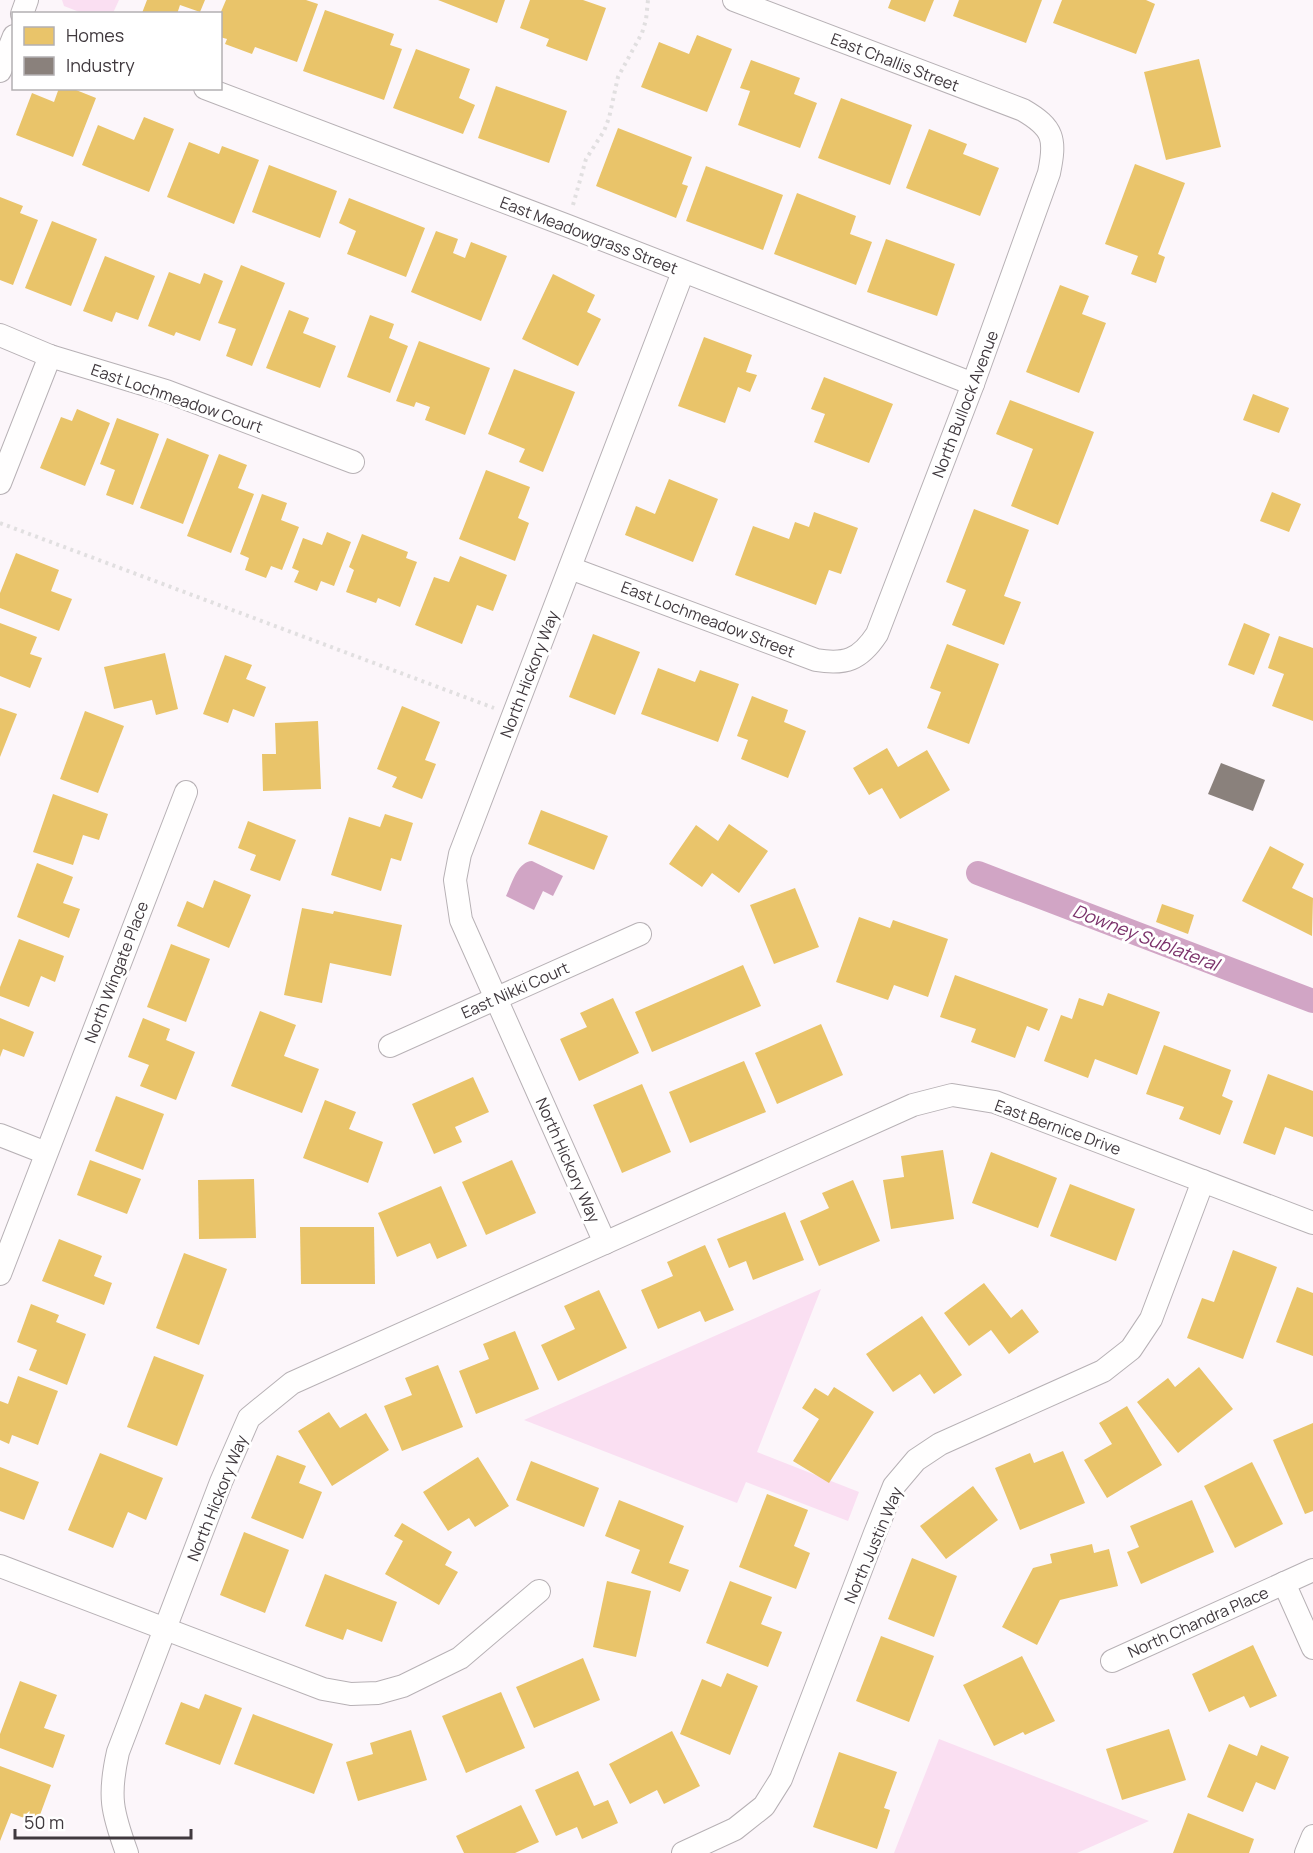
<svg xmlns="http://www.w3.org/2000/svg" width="1313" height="1853" font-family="Manrope,sans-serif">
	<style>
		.green { fill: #fadff2 }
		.water { fill: #d1a5c5 }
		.homes { fill: #e9c46a }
		.industry { fill: #8a817c }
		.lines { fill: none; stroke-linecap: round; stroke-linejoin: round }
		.canal { stroke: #d1a5c5; stroke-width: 24 }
		.minor-casing { stroke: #b7b1b5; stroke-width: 24 }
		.path { stroke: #e1dfe0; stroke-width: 4; stroke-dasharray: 3 4.5; stroke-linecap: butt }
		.minor { stroke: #fffefe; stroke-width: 22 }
		.labels { text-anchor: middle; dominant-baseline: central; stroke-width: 6; stroke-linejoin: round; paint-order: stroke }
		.street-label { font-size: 16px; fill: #40393e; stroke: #fff }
		.water-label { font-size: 18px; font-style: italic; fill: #7b326b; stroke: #fff }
	</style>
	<rect width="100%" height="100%" fill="#fcf6fa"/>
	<g class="green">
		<polygon points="62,0 119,0 113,13 82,13 64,6"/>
		<polygon points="821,1289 757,1452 859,1492 848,1521 746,1482 737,1503 524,1420"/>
		<polygon points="939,1739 1149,1821 1077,1853 894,1853"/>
	</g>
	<path class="water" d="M 532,861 L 563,876 L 553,896 L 543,891 L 534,910 L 506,896 C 512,884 517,862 532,861 Z"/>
	<g class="homes">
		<polygon points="147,0 205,0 200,12 180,5 177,14 144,14 142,13"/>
		<polygon points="226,0 306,0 318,4 297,62 255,47 252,54 225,44 227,39 220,37 220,14"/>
		<polygon points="438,0 505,0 497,23"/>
		<polygon points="530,0 583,0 606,8 587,61 546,46 549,39 520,28"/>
		<polygon points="891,0 934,0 925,22 888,8"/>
		<polygon points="959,0 1042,0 1026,43 953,16"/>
		<polygon points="1062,0 1146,0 1155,4 1136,54 1053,23"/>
		<polygon points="325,10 394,34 390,45 402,49 384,100 303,71"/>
		<polygon points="697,35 732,49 707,112 641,87 659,42 689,54"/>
		<polygon points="416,49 470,69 459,98 475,105 463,134 393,108"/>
		<polygon points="1199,59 1221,147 1166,160 1144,72"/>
		<polygon points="751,60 800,78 794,94 817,103 800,148 738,125 750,91 740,88"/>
		<polygon points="496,86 567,111 549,163 478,138"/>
		<polygon points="59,88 71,88 96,98 73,157 16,135 32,93 54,102"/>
		<polygon points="841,98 912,125 890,185 818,158"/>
		<polygon points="144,117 174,129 149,192 82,165 98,125 134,140"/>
		<polygon points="618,128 692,157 682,184 688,186 676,218 596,186"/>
		<polygon points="929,129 967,144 963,154 999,168 980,216 906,188"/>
		<polygon points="189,142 219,154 222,146 259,160 234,224 167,197"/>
		<polygon points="1135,164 1185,183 1158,254 1165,257 1156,283 1131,274 1138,256 1105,244"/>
		<polygon points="269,165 337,191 320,238 252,212"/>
		<polygon points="706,166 783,195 763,250 686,221"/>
		<polygon points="797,193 856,216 850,234 872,242 856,285 774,254"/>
		<polygon points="0,197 23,206 20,213 38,220 13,285 0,280"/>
		<polygon points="349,198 425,228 406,277 347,254 356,231 339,223"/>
		<polygon points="52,221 97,239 71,306 25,288"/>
		<polygon points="436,231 458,239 453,253 465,258 471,242 507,256 481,321 411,292"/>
		<polygon points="886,239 955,264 937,316 867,292"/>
		<polygon points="105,256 155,276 138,320 116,312 112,322 83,311"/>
		<polygon points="241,265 285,283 252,366 226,356 236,329 218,323"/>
		<polygon points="169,272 200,284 204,273 223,281 200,341 176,332 174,336 148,326"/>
		<polygon points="553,274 595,295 587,312 601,319 578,366 522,339"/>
		<polygon points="1060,285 1089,296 1082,314 1106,323 1079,393 1026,372"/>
		<polygon points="289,310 309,318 303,333 336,346 320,388 266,368"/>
		<polygon points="370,315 394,324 389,338 408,346 390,393 347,377"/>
		<polygon points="704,337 752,355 746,372 757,375 750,392 738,387 725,423 678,406"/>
		<polygon points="419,341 490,368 465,435 425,420 430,407 416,402 414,407 396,401"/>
		<polygon points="514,369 575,392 543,472 519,462 525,449 488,434"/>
		<polygon points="824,377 893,404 869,463 814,442 825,414 811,409"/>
		<polygon points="1253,394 1289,408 1279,433 1243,420"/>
		<polygon points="1010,400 1094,432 1058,525 1011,506 1033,449 996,434"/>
		<polygon points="77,409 110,423 85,486 40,468 61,417 72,421"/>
		<polygon points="117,418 159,434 133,505 106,495 115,470 100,464"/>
		<polygon points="167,438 209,455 183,524 140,508"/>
		<polygon points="219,454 247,465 238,488 254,494 231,553 187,536"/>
		<polygon points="486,470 530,487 518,518 529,523 515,561 459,539"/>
		<polygon points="669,479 718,499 693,562 625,535 636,506 655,514"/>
		<polygon points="1272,492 1301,504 1289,532 1260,521"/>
		<polygon points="262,494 287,503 281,520 299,527 282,570 271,566 266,578 245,570 249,558 240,554"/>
		<polygon points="974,509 1029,530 1004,596 1021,602 1004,645 952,625 966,590 946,582"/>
		<polygon points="814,512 858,528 841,574 829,570 816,605 735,575 753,526 789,539 795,522 809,527"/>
		<polygon points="327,532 351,542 334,586 321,581 317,591 294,582 299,571 292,568 303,538 322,545"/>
		<polygon points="362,534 408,552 406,558 417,562 400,607 378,598 376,603 346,592 354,570 349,567"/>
		<polygon points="16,553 59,570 51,591 72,599 59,631 0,608 0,593"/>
		<polygon points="460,556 507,575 493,611 477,605 462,644 415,625 434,577 449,582"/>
		<polygon points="0,623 37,637 30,654 42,658 30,688 0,676"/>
		<polygon points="1244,623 1270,634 1254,675 1228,665"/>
		<polygon points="593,634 640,652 615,715 569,697"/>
		<polygon points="1279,636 1313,648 1313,721 1272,706 1284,674 1268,668"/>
		<polygon points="947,644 999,664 969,744 927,728 941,692 930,688"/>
		<polygon points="165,653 178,709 156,715 152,700 114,709 104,667"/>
		<polygon points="225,655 252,665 246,679 266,687 254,717 233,709 228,723 203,714"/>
		<polygon points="658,668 695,682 700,670 739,684 718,742 641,714"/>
		<polygon points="752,696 788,710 784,722 806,731 788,778 741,759 748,740 737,736"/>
		<polygon points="402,706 440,722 425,760 436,764 422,799 392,787 397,777 377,769"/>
		<polygon points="0,708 17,714 0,757"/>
		<polygon points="85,711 124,726 98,793 60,779"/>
		<polygon points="318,721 321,789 263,791 262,754 276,754 275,723"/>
		<polygon points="887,748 898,767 927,750 950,790 900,819 882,788 869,795 853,768"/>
		<polygon points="53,794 108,814 99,840 83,835 73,865 33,852"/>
		<polygon points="541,810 608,836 594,870 528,844"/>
		<polygon points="385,814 413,823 401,861 391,858 381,891 331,875 349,817 380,827"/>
		<polygon points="248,821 296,840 280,881 250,870 256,855 238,848"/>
		<polygon points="729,824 768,851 739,893 712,873 702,887 669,864 696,825 718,841"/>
		<polygon points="1270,846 1304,864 1292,888 1313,898 1312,936 1242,901"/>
		<polygon points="37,863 73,877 63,903 80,909 69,938 17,917"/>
		<polygon points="214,880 251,895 229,948 177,926 187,901 203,908"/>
		<polygon points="795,888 819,947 774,964 750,905"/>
		<polygon points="1162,904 1194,915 1188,934 1156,922"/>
		<polygon points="302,908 333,914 334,911 402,925 391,976 330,963 322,1003 284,995"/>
		<polygon points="859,917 890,928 893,920 948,939 928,997 894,985 888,1000 836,982"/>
		<polygon points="19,939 64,956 55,982 41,976 29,1007 0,996 0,987"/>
		<polygon points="171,944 210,959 186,1022 147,1007"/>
		<polygon points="743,965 761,1006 652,1052 635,1012"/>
		<polygon points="955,975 1048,1009 1039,1031 1027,1026 1015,1058 971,1042 976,1029 940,1017"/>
		<polygon points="1108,993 1160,1012 1137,1075 1095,1059 1088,1078 1044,1061 1061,1015 1072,1019 1079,998 1103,1006"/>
		<polygon points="613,998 639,1053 579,1081 560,1039 587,1027 580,1013"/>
		<polygon points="260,1011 296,1025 284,1056 319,1069 302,1113 231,1086"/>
		<polygon points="0,1018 34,1032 24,1057 3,1049 0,1057"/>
		<polygon points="143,1018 170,1029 166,1040 195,1052 176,1100 140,1086 149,1065 128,1057"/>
		<polygon points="821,1024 843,1075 777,1104 755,1053"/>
		<polygon points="1164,1045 1231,1070 1222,1096 1233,1101 1220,1135 1179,1119 1184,1107 1146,1094"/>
		<polygon points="744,1061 766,1112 690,1143 669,1092"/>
		<polygon points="1268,1074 1313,1091 1313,1137 1285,1127 1275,1155 1243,1143"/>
		<polygon points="473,1077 489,1112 455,1127 462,1142 434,1154 412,1104"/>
		<polygon points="642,1084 671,1152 622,1173 593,1105"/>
		<polygon points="116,1096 164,1114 143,1170 95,1151"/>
		<polygon points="325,1100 356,1112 349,1129 383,1142 368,1183 303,1158"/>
		<polygon points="943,1150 954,1219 891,1229 883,1180 904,1177 901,1156"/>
		<polygon points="991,1152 1057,1178 1038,1228 972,1203"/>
		<polygon points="90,1160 141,1179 127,1214 77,1195"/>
		<polygon points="512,1160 536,1213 486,1235 462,1182"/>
		<polygon points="254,1179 256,1238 199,1239 198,1180"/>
		<polygon points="853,1180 880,1241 819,1266 800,1221 829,1208 822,1193"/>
		<polygon points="1070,1184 1135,1209 1116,1261 1050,1236"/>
		<polygon points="441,1186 467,1246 437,1259 430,1243 397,1257 378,1213"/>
		<polygon points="785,1212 804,1260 753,1280 746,1261 729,1268 717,1239"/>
		<polygon points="300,1227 374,1227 375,1284 301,1284"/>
		<polygon points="59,1239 102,1256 94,1276 112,1283 104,1305 42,1281"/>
		<polygon points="705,1245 734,1310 705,1322 700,1311 658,1329 641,1290 673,1276 667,1262"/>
		<polygon points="1233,1250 1277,1267 1243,1359 1187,1338 1202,1298 1214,1302"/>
		<polygon points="184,1253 227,1269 199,1345 156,1328"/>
		<polygon points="984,1283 1011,1318 1022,1309 1039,1332 1009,1354 991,1330 969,1346 944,1313"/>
		<polygon points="1297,1287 1313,1293 1313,1356 1276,1342"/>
		<polygon points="599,1290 627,1348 558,1381 541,1345 575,1329 564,1306"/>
		<polygon points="31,1304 59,1315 56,1322 86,1334 67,1385 29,1370 37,1350 17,1342"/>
		<polygon points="922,1316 962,1375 934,1394 920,1374 893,1392 866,1354"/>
		<polygon points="515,1331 539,1389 476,1414 459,1371 489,1359 483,1344"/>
		<polygon points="154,1356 204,1375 177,1446 127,1427"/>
		<polygon points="438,1365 463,1427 402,1451 384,1406 412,1395 405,1378"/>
		<polygon points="1199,1367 1233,1409 1178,1453 1137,1402 1168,1378 1175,1387"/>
		<polygon points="18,1376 58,1391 38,1445 12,1435 9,1444 0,1440 0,1401 8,1404"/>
		<polygon points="834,1387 874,1412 829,1483 793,1461 819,1419 802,1408 815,1388 828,1396"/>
		<polygon points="1127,1406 1162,1465 1107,1498 1084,1460 1112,1444 1099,1423"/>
		<polygon points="329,1412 340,1428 366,1413 389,1450 332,1486 298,1431"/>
		<polygon points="1313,1423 1313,1511 1305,1514 1273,1440"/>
		<polygon points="1063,1451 1085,1503 1020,1530 995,1468 1030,1453 1034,1463"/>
		<polygon points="100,1453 163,1478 146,1520 128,1512 113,1548 68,1530"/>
		<polygon points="277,1455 306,1466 299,1483 322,1492 303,1539 251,1518"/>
		<polygon points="478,1457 509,1506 475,1527 469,1518 448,1531 423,1492"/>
		<polygon points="531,1461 599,1488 584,1527 516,1500"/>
		<polygon points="1252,1462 1283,1524 1235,1548 1204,1486"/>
		<polygon points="0,1467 39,1482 24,1520 0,1511"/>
		<polygon points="973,1486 998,1520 946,1559 920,1526"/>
		<polygon points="767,1494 808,1510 794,1546 810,1553 796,1589 739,1567"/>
		<polygon points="619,1500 684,1526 669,1563 689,1570 680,1592 631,1573 640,1550 605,1536"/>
		<polygon points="1192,1500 1214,1552 1141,1584 1127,1552 1139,1547 1130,1526"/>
		<polygon points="402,1523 452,1552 445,1565 458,1572 439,1605 385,1574 403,1541 394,1536"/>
		<polygon points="244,1532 289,1550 265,1613 220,1595"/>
		<polygon points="1092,1544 1094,1553 1109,1549 1118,1586 1060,1600 1037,1645 1002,1627 1033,1568 1052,1563 1050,1554"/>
		<polygon points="912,1558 957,1576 934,1637 888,1619"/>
		<polygon points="325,1574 397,1602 382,1642 347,1629 343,1640 305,1626"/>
		<polygon points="607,1581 651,1591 636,1657 593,1647"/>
		<polygon points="730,1581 772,1597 761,1624 782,1632 768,1667 706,1643"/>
		<polygon points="881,1636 934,1656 909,1722 856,1701"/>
		<polygon points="1253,1645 1277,1696 1250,1708 1244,1696 1209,1712 1192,1674"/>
		<polygon points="1022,1656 1055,1721 1025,1735 1023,1732 994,1746 963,1685"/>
		<polygon points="583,1658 600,1700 534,1728 516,1687"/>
		<polygon points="727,1673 758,1686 730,1755 680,1734 702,1679 721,1687"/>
		<polygon points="20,1681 57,1695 44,1728 65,1735 53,1768 0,1748 0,1734"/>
		<polygon points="501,1692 525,1748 466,1773 442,1716"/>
		<polygon points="205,1694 242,1708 220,1765 165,1744 181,1702 199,1709"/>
		<polygon points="253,1714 333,1744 314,1794 234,1764"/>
		<polygon points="1169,1729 1186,1780 1122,1800 1106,1749"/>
		<polygon points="411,1730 427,1780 358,1801 346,1762 373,1754 370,1743"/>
		<polygon points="672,1731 700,1786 664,1804 657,1790 630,1804 609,1764"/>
		<polygon points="1229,1744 1257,1756 1261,1745 1289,1757 1275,1790 1256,1782 1243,1812 1207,1797"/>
		<polygon points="839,1752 897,1772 884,1808 890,1810 877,1849 813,1827"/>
		<polygon points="0,1766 51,1785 37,1823 11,1813 0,1841"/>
		<polygon points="578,1771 594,1806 608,1800 618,1823 582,1839 577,1827 556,1836 535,1790"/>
		<polygon points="521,1805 539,1842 515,1853 464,1853 456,1836"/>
		<polygon points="1188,1813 1254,1839 1249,1853 1173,1853"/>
	</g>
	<polygon class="industry" points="1221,763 1265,780 1253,811 1208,794"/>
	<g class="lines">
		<polyline class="canal" points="978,873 1313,1001"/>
		<defs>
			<g id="minor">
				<polyline points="22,14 27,0"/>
				<polyline points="0,71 14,36"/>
				<polyline points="205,88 568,226 973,384"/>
				<polyline points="0,335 50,356 166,391 353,462"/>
				<polyline points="0,483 50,356"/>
				<path d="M 570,568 L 816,660 C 845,665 860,660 877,634 L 973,384 L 1049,173 C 1056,139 1054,128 1023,110 L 734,0"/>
				<polyline points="390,1046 640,934"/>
				<polyline points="0,1135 46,1153"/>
				<polyline points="605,1243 461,920 455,880 460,854 683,272"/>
				<polyline points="0,1274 186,792"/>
				<polyline points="0,1566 323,1689 351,1694 378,1693 403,1686 460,1658 539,1591"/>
				<polyline points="1284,1583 1313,1648"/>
				<polyline points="1112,1661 1313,1570"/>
				<path d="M 127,1853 C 112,1812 108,1796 118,1752 L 221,1482 L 249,1418 L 292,1383 L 913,1105 L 952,1095 L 995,1102 L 1313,1223"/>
				<polyline points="683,1853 735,1829 764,1806 781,1779 875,1533 894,1486 916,1460 940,1444 1103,1371 1131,1349 1151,1319 1203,1181"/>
				<polyline points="1306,1853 1313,1836"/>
			</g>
		</defs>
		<use href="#minor" class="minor-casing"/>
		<g class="path">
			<polyline points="573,205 586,159 604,131 609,118 618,77 642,33 646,20 648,0"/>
			<polyline points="0,523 494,708"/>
		</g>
		<use href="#minor" class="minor"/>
	</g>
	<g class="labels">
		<g class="street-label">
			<text transform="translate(895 62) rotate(21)">East Challis Street</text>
			<text transform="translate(589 235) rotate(21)">East Meadowgrass Street</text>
			<text transform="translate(177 398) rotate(19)">East Lochmeadow Court</text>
			<text transform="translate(965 404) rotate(-69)">North Bullock Avenue</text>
			<text transform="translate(708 619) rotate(21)">East Lochmeadow Street</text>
			<text transform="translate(529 674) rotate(-69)">North Hickory Way</text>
			<text transform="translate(116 972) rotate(-69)">North Wingate Place</text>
			<text transform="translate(515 990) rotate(-24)">East Nikki Court</text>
			<text transform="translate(1058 1127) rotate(20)">East Bernice Drive</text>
			<text transform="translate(568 1160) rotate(66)">North Hickory Way</text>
			<text transform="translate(217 1498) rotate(-68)">North Hickory Way</text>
			<text transform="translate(873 1545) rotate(-67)">North Justin Way</text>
			<text transform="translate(1198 1622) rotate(-24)">North Chandra Place</text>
		</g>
		<g class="water-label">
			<text transform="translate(1146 937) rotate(21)">Downey Sublateral</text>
		</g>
	</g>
	<rect x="12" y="12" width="210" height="78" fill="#ffffff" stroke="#b3b0b2" stroke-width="1.5"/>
	<rect x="24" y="27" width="30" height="18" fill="#e9c46a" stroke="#b3b0b2" stroke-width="1.5"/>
	<text x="66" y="42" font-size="18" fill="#40393e">Homes</text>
	<rect x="24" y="57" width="30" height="18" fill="#8a817c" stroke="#b3b0b2" stroke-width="1.5"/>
	<text x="66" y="72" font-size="18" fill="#40393e">Industry</text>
	<path d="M15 1829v9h176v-9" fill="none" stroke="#40393e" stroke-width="3"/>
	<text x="24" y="1829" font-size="18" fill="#40393e" stroke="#ffffff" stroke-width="4.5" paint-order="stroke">50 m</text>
</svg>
